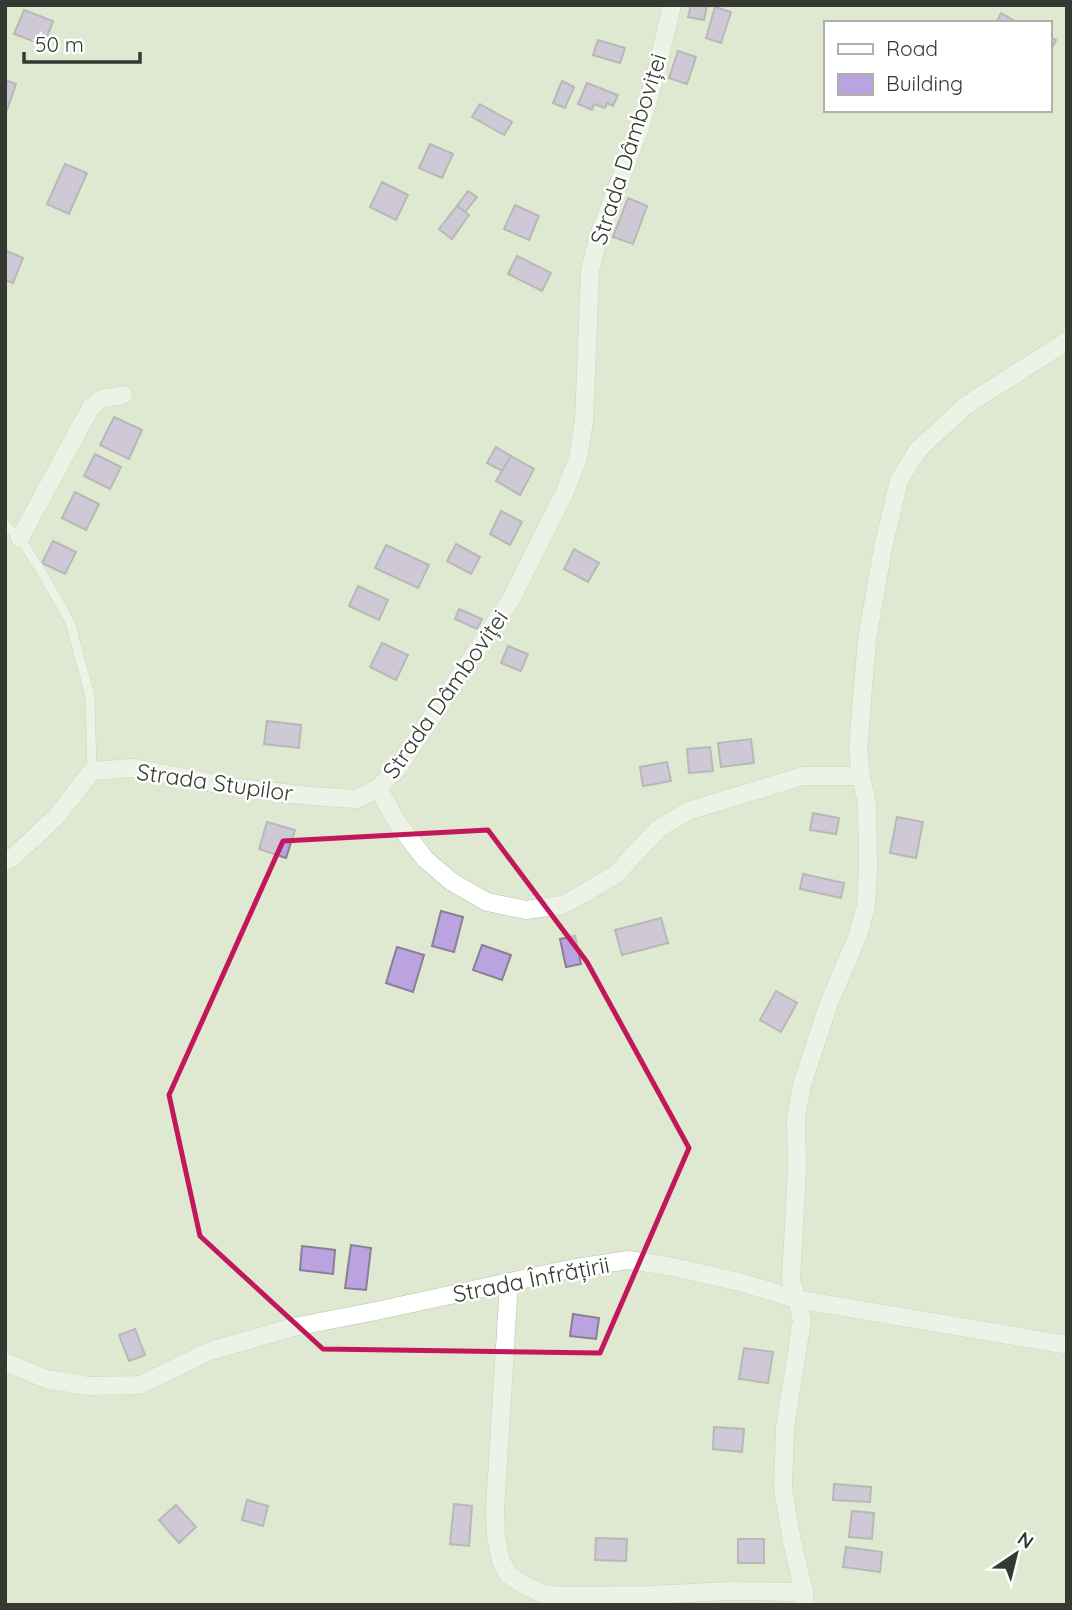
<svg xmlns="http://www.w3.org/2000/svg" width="1072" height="1610" font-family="Quicksand,sans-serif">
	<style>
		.building { fill: #baa3de; stroke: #888195; stroke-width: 2 }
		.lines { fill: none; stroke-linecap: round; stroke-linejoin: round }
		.service-casing { stroke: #b8c0aa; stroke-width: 10 }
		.minor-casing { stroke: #b8c0aa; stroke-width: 19 }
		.service { stroke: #fff; stroke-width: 9 }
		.minor { stroke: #fff; stroke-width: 18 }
		.marked { fill: none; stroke: #c2185b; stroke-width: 5; stroke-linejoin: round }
		.labels { text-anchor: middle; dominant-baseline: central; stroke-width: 5; stroke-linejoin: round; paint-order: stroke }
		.street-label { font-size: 23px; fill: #363930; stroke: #fff }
	</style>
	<rect width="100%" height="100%" fill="#dfe8d1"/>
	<g class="building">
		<polygon points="691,5 707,5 704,20 688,17"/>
		<polygon points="715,7 731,12 721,43 706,38"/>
		<polygon points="24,10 53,21 44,45 14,34"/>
		<polygon points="1001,13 1018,23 996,23"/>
		<polygon points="1049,37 1056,40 1049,54"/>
		<polygon points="598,40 625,48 620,63 593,55"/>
		<polygon points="678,51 696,57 687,84 669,78"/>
		<polygon points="5,80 16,84 7,110 5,109"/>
		<polygon points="562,81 574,87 565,108 553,103"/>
		<polygon points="587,83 618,95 613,106 607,103 605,108 594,104 592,110 578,104"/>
		<polygon points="480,104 512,122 504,135 472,117"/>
		<polygon points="430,144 453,154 442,178 419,168"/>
		<polygon points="65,164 87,173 69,214 47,204"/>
		<polygon points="382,182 408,195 396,220 370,207"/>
		<polygon points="468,191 477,197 465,212 457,206"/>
		<polygon points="628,198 647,206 633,244 613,237"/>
		<polygon points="515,205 539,216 529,240 504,229"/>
		<polygon points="457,206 469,215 452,239 439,229"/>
		<polygon points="5,250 23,258 13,283 5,280"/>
		<polygon points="517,256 551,273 542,291 508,274"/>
		<polygon points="114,417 142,430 129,459 100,445"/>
		<polygon points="496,447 511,456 502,471 487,463"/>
		<polygon points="95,454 121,467 110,489 84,476"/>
		<polygon points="511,456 534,469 520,495 496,481"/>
		<polygon points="75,492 99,504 86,530 62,518"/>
		<polygon points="501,511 522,522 510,545 490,534"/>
		<polygon points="53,541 76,552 65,574 42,563"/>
		<polygon points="456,544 480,557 471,574 447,561"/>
		<polygon points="386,545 429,565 418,588 375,568"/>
		<polygon points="574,549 599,563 588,582 564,569"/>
		<polygon points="358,586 388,600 379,620 349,606"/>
		<polygon points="459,609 482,619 477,629 455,619"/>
		<polygon points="382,643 408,655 396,680 370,667"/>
		<polygon points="508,646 528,654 521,671 501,663"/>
		<polygon points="267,721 301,725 299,748 264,744"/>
		<polygon points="751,739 754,763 721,767 718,743"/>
		<polygon points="710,747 713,771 689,773 687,749"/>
		<polygon points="667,762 671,781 643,786 640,767"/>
		<polygon points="813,813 839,818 836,834 810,830"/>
		<polygon points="897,817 923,822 916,858 890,853"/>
		<polygon points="267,822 295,830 286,858 259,849"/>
		<polygon points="803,874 844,883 841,898 800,889"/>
		<polygon points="441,911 463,917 454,952 432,946"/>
		<polygon points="661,918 668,943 622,955 615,930"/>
		<polygon points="575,936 581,964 566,967 560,939"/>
		<polygon points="482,945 511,955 502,980 473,970"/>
		<polygon points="397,947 424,955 413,992 386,983"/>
		<polygon points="776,991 797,1003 781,1032 760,1020"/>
		<polygon points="351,1245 371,1248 366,1290 345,1288"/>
		<polygon points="302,1246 335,1250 333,1274 300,1270"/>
		<polygon points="573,1314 599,1318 596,1339 570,1336"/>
		<polygon points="135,1329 145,1355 129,1361 119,1335"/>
		<polygon points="744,1348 773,1352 768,1383 739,1379"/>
		<polygon points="714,1427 744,1429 742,1452 713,1449"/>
		<polygon points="834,1484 871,1487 870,1502 833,1500"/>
		<polygon points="247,1500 268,1506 263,1526 242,1520"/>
		<polygon points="454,1504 472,1506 469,1546 450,1544"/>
		<polygon points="176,1505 196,1527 179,1543 159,1520"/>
		<polygon points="852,1511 874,1513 872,1539 849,1537"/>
		<polygon points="596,1538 627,1539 626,1561 595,1560"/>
		<rect x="738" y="1539" width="26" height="24"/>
		<polygon points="846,1547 882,1552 880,1572 843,1567"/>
	</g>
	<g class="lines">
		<defs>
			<polyline id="service" points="5,525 20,538 41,571 70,622 90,696 92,771"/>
			<g id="minor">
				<polyline points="20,538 91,407 101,399 123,395"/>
				<polyline points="378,788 397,822 425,859 452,882 487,902 526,910 562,905 583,894 615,875 659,828 688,811 803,776 861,776"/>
				<polyline points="5,861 12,858 57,816 92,771 133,768 239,788 311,796 357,799 378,788 397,769 511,599 564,494 578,458 584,421 590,271 598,238 641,125 656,73 672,5"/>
				<polyline points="509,1282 495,1510 496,1537 501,1561 508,1574 520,1583 543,1594 562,1596 652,1595 728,1591 804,1592"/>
				<polyline points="5,1362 46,1379 88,1386 140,1385 210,1351 294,1327 376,1311 570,1269 628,1260 668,1266 740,1282 796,1299 1067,1345"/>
				<polyline points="804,1605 804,1592 792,1541 783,1488 785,1428 802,1320 791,1279 797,1168 796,1117 802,1085 829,1003 858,935 866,906 868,866 867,804 861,776 858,749 867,639 883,548 899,480 918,450 965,406 1067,341"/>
			</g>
		</defs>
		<use href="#service" class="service-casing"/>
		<use href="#minor" class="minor-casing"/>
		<use href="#service" class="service"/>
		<use href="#minor" class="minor"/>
	</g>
	<path d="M0 0H1072V1610H0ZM 488,830 L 587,962 L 689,1148 L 600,1353 L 323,1349 L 200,1236 L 169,1095 L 283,841 Z" fill="#dfe8d1" fill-opacity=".55" fill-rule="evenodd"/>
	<path class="marked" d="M 488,830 L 587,962 L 689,1148 L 600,1353 L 323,1349 L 200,1236 L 169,1095 L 283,841 Z"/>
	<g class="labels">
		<g class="street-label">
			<text transform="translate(628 149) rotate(-72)">Strada Dâmboviței</text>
			<text transform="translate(445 694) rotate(-55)">Strada Dâmboviței</text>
			<text transform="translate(215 782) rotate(8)">Strada Stupilor</text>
			<text transform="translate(531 1279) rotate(-11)">Strada Înfrățirii</text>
		</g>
	</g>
	<rect width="1072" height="1610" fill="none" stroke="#363930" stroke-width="14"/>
	<rect x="824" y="21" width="228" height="91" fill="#ffffff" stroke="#afb0ac" stroke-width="2"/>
	<rect x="838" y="44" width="35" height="10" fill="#ffffff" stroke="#afb0ac" stroke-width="2"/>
	<text x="886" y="56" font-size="21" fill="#363930">Road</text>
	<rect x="838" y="74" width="35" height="21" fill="#baa3de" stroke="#afb0ac" stroke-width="2"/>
	<text x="886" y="91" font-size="21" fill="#363930">Building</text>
	<g transform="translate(1016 1554) rotate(35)" stroke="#ffffff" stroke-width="5" paint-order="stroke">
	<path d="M0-5L12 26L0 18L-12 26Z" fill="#363930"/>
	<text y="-10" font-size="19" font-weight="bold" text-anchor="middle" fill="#363930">N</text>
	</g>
	<path d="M24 52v10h116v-10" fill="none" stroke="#363930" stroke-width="3.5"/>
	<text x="35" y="52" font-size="21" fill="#363930" stroke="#ffffff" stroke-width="5" paint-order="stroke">50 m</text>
</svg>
